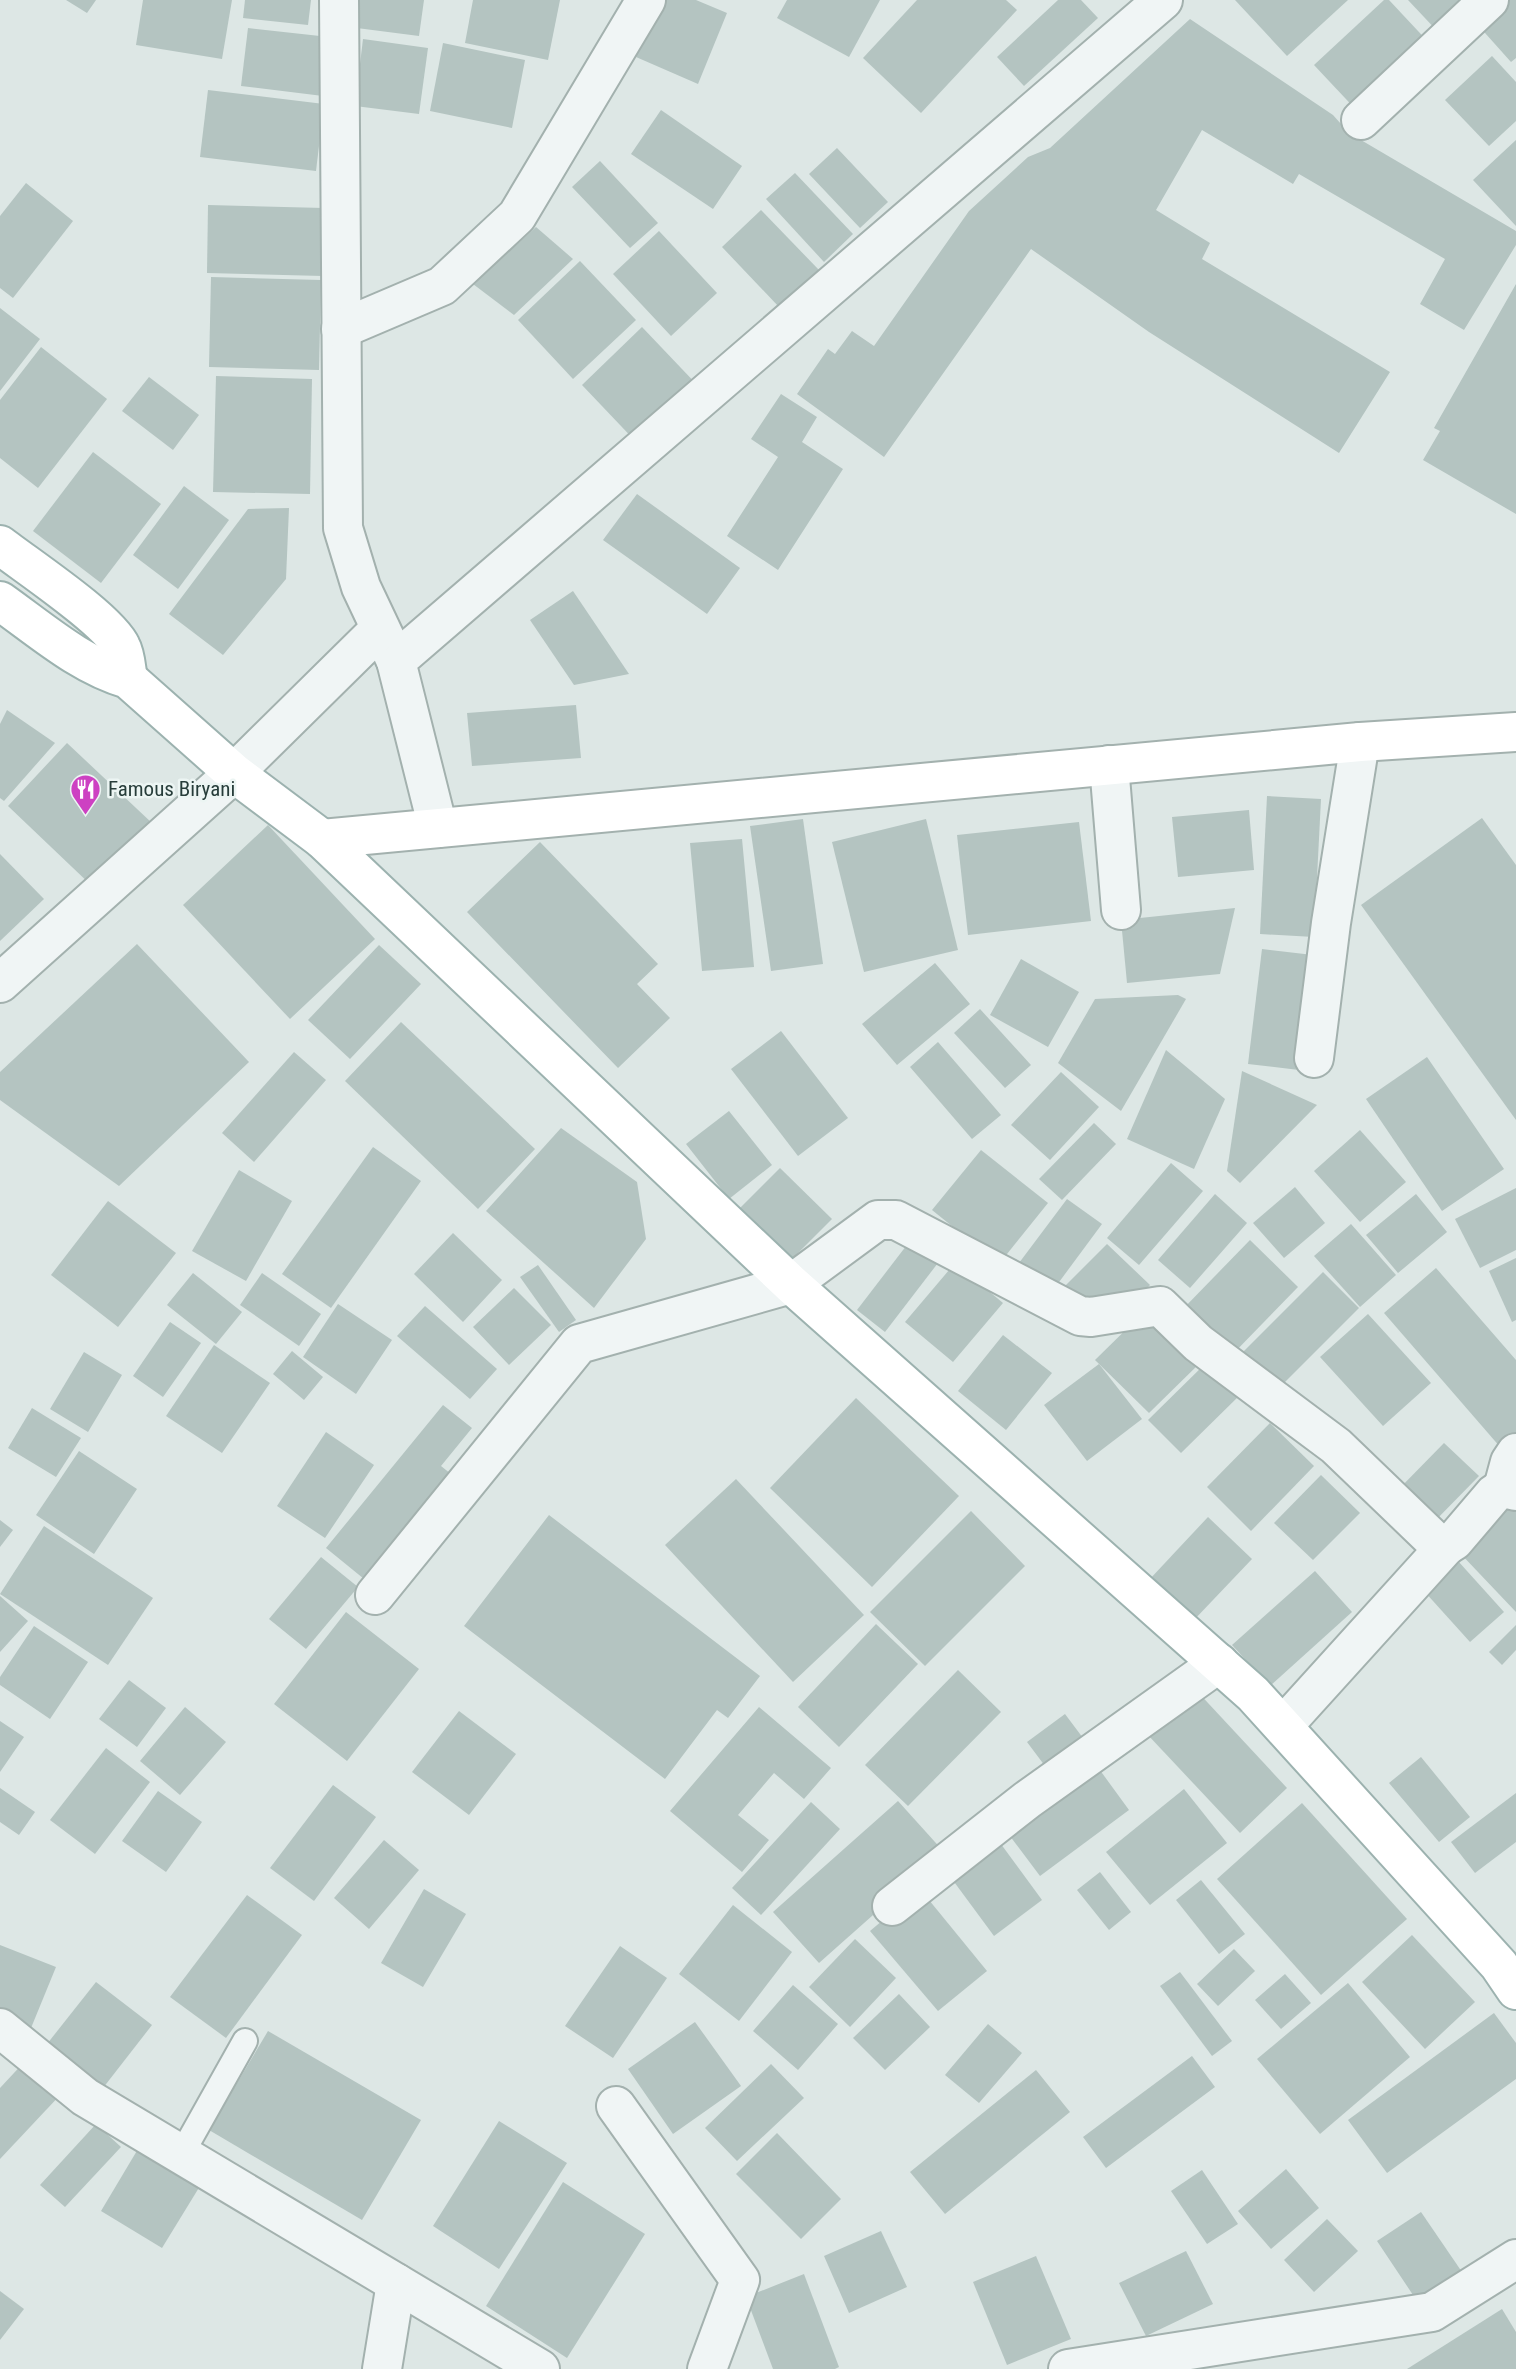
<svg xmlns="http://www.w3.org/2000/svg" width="1516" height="2369" font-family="'Roboto Condensed',sans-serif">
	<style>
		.building { fill: #b4c4c1 }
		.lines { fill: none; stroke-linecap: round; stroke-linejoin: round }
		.lane-casing { stroke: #a3b1ae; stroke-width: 28 }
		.street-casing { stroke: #a3b1ae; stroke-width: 42 }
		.secondary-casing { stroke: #a3b1ae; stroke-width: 42 }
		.primary-casing { stroke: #9cb2af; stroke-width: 42 }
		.lane { stroke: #f0f5f5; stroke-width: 24 }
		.street { stroke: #f0f5f5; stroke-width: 38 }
		.secondary { stroke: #fff; stroke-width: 38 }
		.primary { stroke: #fff; stroke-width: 38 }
		.labels { text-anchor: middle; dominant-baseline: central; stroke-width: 5; stroke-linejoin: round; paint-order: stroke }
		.poi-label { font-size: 21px; fill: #273d3a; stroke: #ecf5f3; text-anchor: start }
	</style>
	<rect width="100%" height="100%" fill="#dde7e5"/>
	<g class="building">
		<polygon points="66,0 96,0 87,13"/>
		<polygon points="143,0 232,0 222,59 136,45"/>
		<polygon points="245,0 311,0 308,25 243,18"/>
		<polygon points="352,0 424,0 419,36 349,27"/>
		<polygon points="473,0 560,0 548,60 465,43"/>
		<polygon points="660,0 696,0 727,13 698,84 636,57"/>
		<polygon points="787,0 880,0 849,57 777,18"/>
		<polygon points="917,0 1006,0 1017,10 921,113 863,58"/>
		<polygon points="1058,0 1081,0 1098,18 1024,86 997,57"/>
		<polygon points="1235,0 1348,0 1287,56"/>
		<polygon points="1384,0 1389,0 1432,46 1360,114 1314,65"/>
		<polygon points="1408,0 1477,0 1440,34"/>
		<polygon points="1504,0 1516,0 1516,58 1511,62 1477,24"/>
		<polygon points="1190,19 1333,115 1349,133 1516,231 1516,245 1464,330 1420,304 1445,259 1299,174 1293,184 1202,130 1156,210 1210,243 1202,259 1390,372 1339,453 1149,332 1031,249 884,457 797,394 828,349 835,354 852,331 874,346 969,211 1028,157 1050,148"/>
		<polygon points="248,28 329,37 323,96 241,86"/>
		<polygon points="363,39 428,48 419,114 355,106"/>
		<polygon points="443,43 525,60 512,128 430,111"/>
		<polygon points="1492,56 1516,82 1516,121 1489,146 1445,100"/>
		<polygon points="208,90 324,104 316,171 200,157"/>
		<polygon points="661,110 742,166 713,209 631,154"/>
		<polygon points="1516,140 1516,226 1473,180"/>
		<polygon points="837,148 888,202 860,228 809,174"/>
		<polygon points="600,161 658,223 630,248 572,187"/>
		<polygon points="795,173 853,234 824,262 766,199"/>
		<polygon points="26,183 73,221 13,298 0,288 0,216"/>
		<polygon points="208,205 324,208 323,276 207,273"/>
		<polygon points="761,210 819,270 779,307 722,247"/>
		<polygon points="536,227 573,259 514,315 473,284"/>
		<polygon points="659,231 717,293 671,336 613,274"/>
		<polygon points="580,261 636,320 573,379 518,320"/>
		<polygon points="211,277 321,280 319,370 209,367"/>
		<polygon points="1516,284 1516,514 1423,460 1440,431 1434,428"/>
		<polygon points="0,308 40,339 0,391"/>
		<polygon points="642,327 701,389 640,446 582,385"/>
		<polygon points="41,347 107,399 38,488 0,458 0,400"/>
		<polygon points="216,376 312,379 310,494 213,492"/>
		<polygon points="149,377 199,415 173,450 122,411"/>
		<polygon points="781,394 817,417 802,442 843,469 778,570 727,536 778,457 751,439"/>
		<polygon points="93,452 161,504 101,583 33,531"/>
		<polygon points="184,486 229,520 178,589 133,555"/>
		<polygon points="637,494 740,568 707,614 603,540"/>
		<polygon points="289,508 286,579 223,655 169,614 248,509"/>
		<polygon points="573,591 629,674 574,685 530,620"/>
		<polygon points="576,705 581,758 472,766 467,713"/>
		<polygon points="7,710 55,743 4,801 0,798 0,724"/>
		<polygon points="67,743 153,824 93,887 8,806"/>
		<polygon points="1267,796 1321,799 1314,937 1260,934"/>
		<polygon points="1249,810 1254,870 1178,877 1172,817"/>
		<polygon points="1482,818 1516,865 1516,1120 1361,905"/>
		<polygon points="803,819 823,964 771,971 750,826"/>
		<polygon points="926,819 958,950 864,972 832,842"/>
		<polygon points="1079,822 1091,921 968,935 957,835"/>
		<polygon points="268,825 375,939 290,1019 183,905"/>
		<polygon points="742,839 754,967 702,971 690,843"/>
		<polygon points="540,842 658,964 637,984 670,1018 618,1068 467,912"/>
		<polygon points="0,854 44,899 0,941"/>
		<polygon points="1235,908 1220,974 1127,983 1121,920"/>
		<polygon points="137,944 249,1062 119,1186 0,1100 0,1072"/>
		<polygon points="379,945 421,984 350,1059 308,1020"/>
		<polygon points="1262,949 1313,955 1299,1070 1248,1064"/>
		<polygon points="1021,959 1079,992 1048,1047 990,1015"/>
		<polygon points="935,963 970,1004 897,1065 862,1024"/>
		<polygon points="1178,995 1186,999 1121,1111 1058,1063 1095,999"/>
		<polygon points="980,1009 1031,1065 1005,1088 954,1033"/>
		<polygon points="401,1022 535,1149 478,1209 345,1081"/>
		<polygon points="781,1031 848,1118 798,1156 731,1069"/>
		<polygon points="938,1042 1001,1115 972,1139 910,1067"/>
		<polygon points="1166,1050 1225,1099 1194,1169 1127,1139"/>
		<polygon points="294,1052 326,1080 254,1162 222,1133"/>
		<polygon points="1427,1057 1504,1169 1442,1211 1366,1099"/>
		<polygon points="1242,1071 1317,1105 1240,1183 1227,1171"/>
		<polygon points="1061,1072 1099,1107 1050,1160 1011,1125"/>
		<polygon points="729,1111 772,1165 729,1199 686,1144"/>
		<polygon points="1094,1123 1116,1144 1062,1200 1039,1179"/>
		<polygon points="561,1128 637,1182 646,1239 594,1308 486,1211"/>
		<polygon points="1360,1130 1406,1182 1360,1222 1314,1171"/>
		<polygon points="373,1147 421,1181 331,1308 282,1274"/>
		<polygon points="981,1150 1048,1203 999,1264 932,1210"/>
		<polygon points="1171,1163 1203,1191 1139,1265 1107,1238"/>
		<polygon points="780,1168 832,1219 788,1263 736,1212"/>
		<polygon points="239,1170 292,1201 246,1281 192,1251"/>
		<polygon points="1295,1187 1325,1223 1284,1258 1253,1223"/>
		<polygon points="1516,1188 1516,1250 1480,1268 1455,1219"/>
		<polygon points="1215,1194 1247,1223 1190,1288 1158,1260"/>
		<polygon points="1416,1194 1447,1232 1398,1273 1366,1235"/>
		<polygon points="1067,1199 1102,1224 1048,1297 1013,1271"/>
		<polygon points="108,1201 176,1253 118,1327 51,1275"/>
		<polygon points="1351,1224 1396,1275 1360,1307 1314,1256"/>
		<polygon points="453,1233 502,1280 463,1322 414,1274"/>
		<polygon points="913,1237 941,1259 885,1332 857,1310"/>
		<polygon points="1250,1240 1298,1287 1229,1358 1180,1312"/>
		<polygon points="1107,1244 1150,1285 1134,1302 1065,1299 1059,1292"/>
		<polygon points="1516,1258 1516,1320 1512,1322 1489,1271"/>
		<polygon points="955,1263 1003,1303 953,1362 905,1322"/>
		<polygon points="538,1265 576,1320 559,1332 520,1277"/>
		<polygon points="1436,1268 1516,1360 1516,1435 1501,1448 1384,1313"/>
		<polygon points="1323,1272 1359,1308 1278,1389 1242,1353"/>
		<polygon points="193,1273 242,1312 216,1344 167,1305"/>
		<polygon points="262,1273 321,1314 299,1346 240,1305"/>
		<polygon points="514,1288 551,1325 509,1365 473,1327"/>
		<polygon points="338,1304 392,1340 356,1394 303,1357"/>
		<polygon points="425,1306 497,1369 470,1399 397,1336"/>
		<polygon points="1148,1308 1202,1361 1149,1413 1095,1360"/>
		<polygon points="1368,1314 1431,1383 1383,1426 1320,1357"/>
		<polygon points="170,1322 201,1343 163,1397 133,1376"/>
		<polygon points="1003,1335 1052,1373 1006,1430 958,1391"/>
		<polygon points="214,1345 270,1383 222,1453 166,1416"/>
		<polygon points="292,1351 323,1377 304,1400 273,1374"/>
		<polygon points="84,1352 122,1375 88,1432 50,1409"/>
		<polygon points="1209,1360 1242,1393 1181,1453 1148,1420"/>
		<polygon points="1099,1364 1142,1419 1087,1461 1044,1405"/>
		<polygon points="856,1398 959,1496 872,1587 770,1488"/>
		<polygon points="443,1405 472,1428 441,1466 456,1478 369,1583 326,1548"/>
		<polygon points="32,1408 81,1438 56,1477 8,1448"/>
		<polygon points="1270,1423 1314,1466 1251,1531 1207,1487"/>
		<polygon points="326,1432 374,1465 325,1538 277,1506"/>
		<polygon points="1444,1443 1479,1476 1431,1525 1396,1492"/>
		<polygon points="79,1451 137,1489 94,1554 36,1515"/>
		<polygon points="1321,1475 1360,1513 1313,1560 1274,1523"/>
		<polygon points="736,1479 864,1615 793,1682 665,1545"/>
		<polygon points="1514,1500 1516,1503 1516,1612 1459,1552"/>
		<polygon points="971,1511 1025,1566 925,1666 870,1612"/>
		<polygon points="549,1515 760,1676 728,1718 717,1710 665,1779 464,1626"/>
		<polygon points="1208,1517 1252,1559 1193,1621 1149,1580"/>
		<polygon points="0,1520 13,1530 0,1547"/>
		<polygon points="44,1526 153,1598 108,1665 0,1594"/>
		<polygon points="321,1557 358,1587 306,1649 269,1619"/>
		<polygon points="1458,1561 1504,1612 1470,1642 1424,1591"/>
		<polygon points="1315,1571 1352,1612 1270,1686 1232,1645"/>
		<polygon points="0,1596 28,1621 0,1652"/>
		<polygon points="346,1612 419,1669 347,1761 274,1704"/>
		<polygon points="876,1624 918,1664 839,1747 798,1707"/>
		<polygon points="1516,1625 1516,1650 1502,1665 1489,1652"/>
		<polygon points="34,1626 88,1662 50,1719 0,1685 0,1677"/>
		<polygon points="958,1670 1001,1712 908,1806 865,1765"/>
		<polygon points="129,1680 166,1708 137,1747 99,1719"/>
		<polygon points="1195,1689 1287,1788 1240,1833 1147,1734"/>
		<polygon points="185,1707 226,1742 180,1795 140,1761"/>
		<polygon points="759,1707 831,1768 804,1799 774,1773 738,1815 769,1840 742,1872 670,1811"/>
		<polygon points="459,1711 516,1754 469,1815 412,1772"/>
		<polygon points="1065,1714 1086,1742 1048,1770 1027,1742"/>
		<polygon points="0,1721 24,1737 0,1772"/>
		<polygon points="106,1748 150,1782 95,1854 50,1820"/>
		<polygon points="1421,1757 1470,1817 1439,1842 1389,1783"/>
		<polygon points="1094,1762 1129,1810 1040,1876 1004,1828"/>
		<polygon points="333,1785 376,1817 314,1901 270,1868"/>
		<polygon points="0,1788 35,1812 19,1835 0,1822"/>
		<polygon points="1184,1789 1227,1843 1150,1905 1106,1852"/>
		<polygon points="158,1791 202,1822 166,1872 122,1841"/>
		<polygon points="1516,1793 1516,1842 1475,1873 1451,1842"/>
		<polygon points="898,1801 944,1852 819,1963 773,1912"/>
		<polygon points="811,1802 840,1829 761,1915 732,1888"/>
		<polygon points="1302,1803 1407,1919 1321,1995 1217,1879"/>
		<polygon points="384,1840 419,1870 369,1929 334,1898"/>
		<polygon points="998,1840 1042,1900 994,1936 949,1875"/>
		<polygon points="1100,1872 1131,1912 1109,1930 1077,1890"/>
		<polygon points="1201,1880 1245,1934 1219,1954 1176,1900"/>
		<polygon points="424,1889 466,1914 423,1987 381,1963"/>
		<polygon points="920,1889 987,1971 938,2011 870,1931"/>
		<polygon points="247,1895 302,1935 226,2038 170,1997"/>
		<polygon points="733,1905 792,1952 739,2021 679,1974"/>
		<polygon points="1412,1935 1475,2002 1425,2049 1362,1982"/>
		<polygon points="855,1939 896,1978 850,2027 809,1987"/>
		<polygon points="0,1945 56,1967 31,2028 0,2016"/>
		<polygon points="620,1946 667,1978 613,2058 565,2026"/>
		<polygon points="1234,1949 1255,1971 1218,2006 1197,1984"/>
		<polygon points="1180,1972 1232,2041 1212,2056 1160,1986"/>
		<polygon points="1285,1974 1311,2003 1281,2029 1255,2000"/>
		<polygon points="96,1982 152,2025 103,2088 47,2044"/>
		<polygon points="1348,1983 1410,2057 1320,2134 1257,2059"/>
		<polygon points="793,1985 838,2024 798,2070 753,2031"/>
		<polygon points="899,1994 930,2027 885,2070 853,2038"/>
		<polygon points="1494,2013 1516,2043 1516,2079 1387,2173 1348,2120"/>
		<polygon points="695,2022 741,2086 673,2134 628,2069"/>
		<polygon points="988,2024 1022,2053 979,2103 945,2075"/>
		<polygon points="268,2031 421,2120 362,2220 209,2130"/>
		<polygon points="1192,2056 1215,2087 1106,2168 1083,2137"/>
		<polygon points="27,2059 62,2093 0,2159 0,2088"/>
		<polygon points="771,2064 804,2098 737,2161 705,2128"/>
		<polygon points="1036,2070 1070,2112 945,2214 910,2172"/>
		<polygon points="499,2121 567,2163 499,2269 433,2226"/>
		<polygon points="96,2124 121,2147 65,2207 40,2185"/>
		<polygon points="777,2133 841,2199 801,2239 736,2174"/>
		<polygon points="138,2149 200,2186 162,2248 101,2211"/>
		<polygon points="1286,2169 1319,2208 1271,2249 1238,2211"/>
		<polygon points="1202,2170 1238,2224 1207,2244 1171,2191"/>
		<polygon points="563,2182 645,2234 567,2358 486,2306"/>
		<polygon points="1421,2212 1462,2272 1417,2301 1377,2241"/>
		<polygon points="1327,2219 1358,2251 1314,2292 1284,2260"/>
		<polygon points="881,2231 907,2287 849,2313 824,2256"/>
		<polygon points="1186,2251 1213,2304 1146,2336 1119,2283"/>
		<polygon points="1036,2256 1071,2339 1007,2365 973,2282"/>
		<polygon points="804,2274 839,2367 835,2369 773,2369 746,2297"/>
		<polygon points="0,2291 24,2309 0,2340"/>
		<polygon points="1502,2309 1516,2332 1516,2369 1407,2369"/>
	</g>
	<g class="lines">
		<defs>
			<polyline id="lane" points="181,2155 245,2041"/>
			<g id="street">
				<polyline points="339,0 343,528 361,587 396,661"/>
				<polyline points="1361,120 1489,0"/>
				<polyline points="341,329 442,286 517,216 646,0"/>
				<polyline points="1109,765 1121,910"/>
				<polyline points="438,828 396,661 1163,0"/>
				<polyline points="0,983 234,773 380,629"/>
				<polyline points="1314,1058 1331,923 1360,742"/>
				<polyline points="1503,1488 1510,1462 1516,1453"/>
				<polyline points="375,1595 579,1344 791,1284 878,1220 896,1220 1080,1316 1091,1317 1160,1306 1198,1343 1336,1446 1439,1545 1446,1546 1454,1541 1494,1494 1503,1488 1516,1491"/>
				<polyline points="1283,1726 1446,1546"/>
				<polyline points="892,1906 1027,1800 1219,1663"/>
				<polyline points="0,2028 85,2097 540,2369"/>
				<polyline points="616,2106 740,2280 707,2369"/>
				<polyline points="382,2369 396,2283"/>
				<polyline points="1068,2369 1432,2312 1516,2259"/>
			</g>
			<polyline id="secondary" points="322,839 1360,742 1516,732"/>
			<g id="primary">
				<path d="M 0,545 C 27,566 109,620 121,647 C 126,656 126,670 128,679"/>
				<path d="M 0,601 C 41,630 80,665 128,679 L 234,773 L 322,839 L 791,1284 L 1253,1694 L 1499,1965 L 1516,1990"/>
			</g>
		</defs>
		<use href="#lane" class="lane-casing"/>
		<use href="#street" class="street-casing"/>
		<use href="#secondary" class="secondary-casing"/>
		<use href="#primary" class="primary-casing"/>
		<use href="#lane" class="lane"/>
		<use href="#street" class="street"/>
		<use href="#secondary" class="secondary"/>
		<use href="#primary" class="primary"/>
	</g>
	<defs>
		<symbol id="restaurant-pin" viewBox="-11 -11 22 30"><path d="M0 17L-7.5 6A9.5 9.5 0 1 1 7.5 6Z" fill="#cd41c2" stroke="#ecf5f3"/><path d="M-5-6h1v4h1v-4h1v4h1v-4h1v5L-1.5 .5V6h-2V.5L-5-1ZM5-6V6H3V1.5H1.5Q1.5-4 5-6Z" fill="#fff"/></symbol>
	</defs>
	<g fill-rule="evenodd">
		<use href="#restaurant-pin" x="68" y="772" width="35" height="47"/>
	</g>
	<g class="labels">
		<g class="poi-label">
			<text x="108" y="789">Famous Biryani</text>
		</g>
	</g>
</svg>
